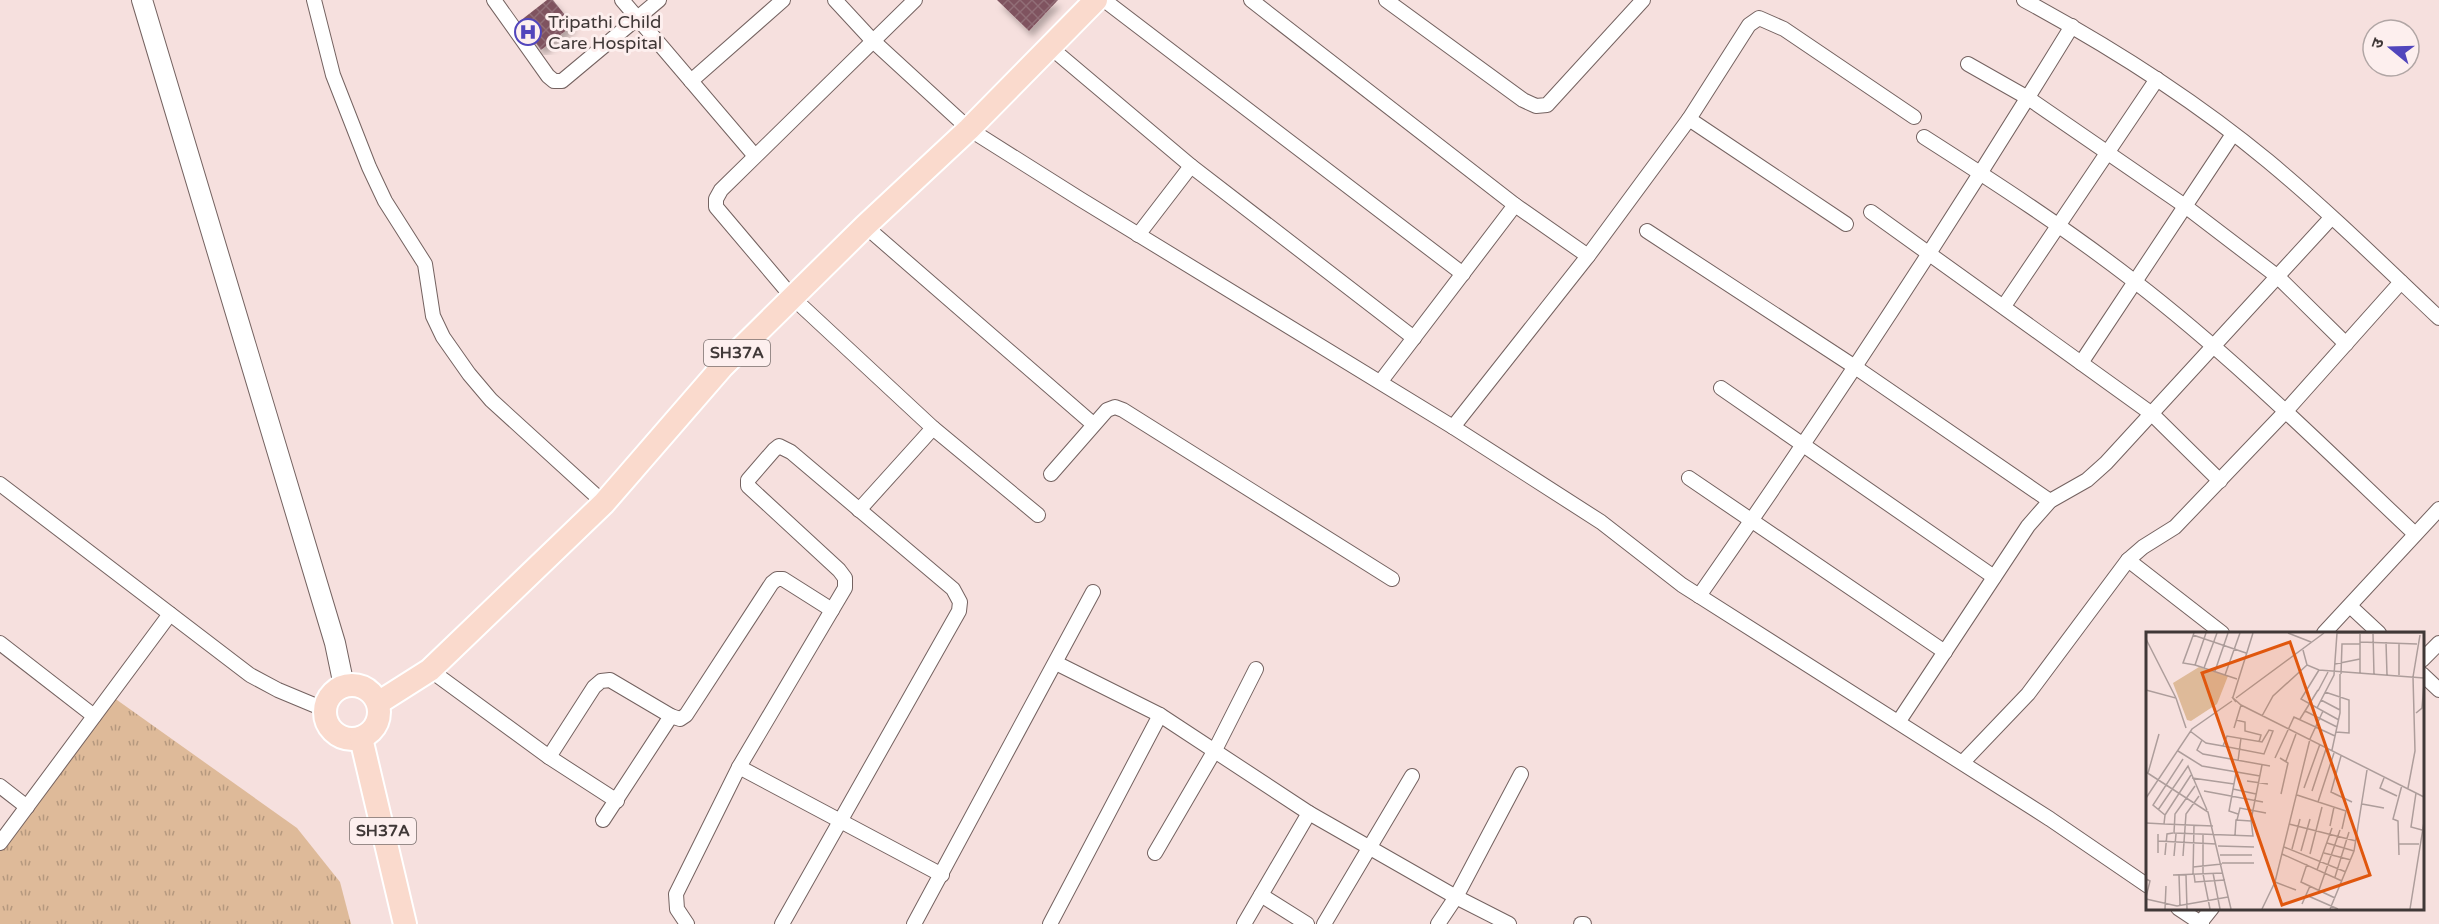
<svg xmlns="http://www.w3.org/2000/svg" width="2439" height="924" font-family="'Varela Round','Noto Sans Devanagari',sans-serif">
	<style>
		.grass { fill: url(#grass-tufts) }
		.building { fill: url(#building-cross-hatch); filter: url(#shadow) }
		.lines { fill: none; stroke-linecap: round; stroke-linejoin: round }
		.street-casing { stroke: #746260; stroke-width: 16 }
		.secondary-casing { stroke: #746260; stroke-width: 22 }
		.primary-casing { stroke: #fff; stroke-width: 26 }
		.street { stroke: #fff; stroke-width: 14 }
		.secondary { stroke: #fff; stroke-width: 20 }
		.primary { stroke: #fadacd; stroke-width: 22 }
		.labels { text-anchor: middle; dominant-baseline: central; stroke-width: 6; stroke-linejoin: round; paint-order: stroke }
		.shield { fill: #fdefee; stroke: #796f6e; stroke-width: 1.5 }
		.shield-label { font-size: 16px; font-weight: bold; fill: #403837 }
		.poi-label { font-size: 18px; fill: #403837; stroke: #fdefee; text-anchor: start }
		.inset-road { fill: none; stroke: #ad9d9b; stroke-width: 1.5 }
		.view { fill: #e0570e; fill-opacity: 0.15; stroke: #e0570e; stroke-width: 3 }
		.inset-edge { fill: none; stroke: #403837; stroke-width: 3 }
	</style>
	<defs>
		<pattern id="grass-tufts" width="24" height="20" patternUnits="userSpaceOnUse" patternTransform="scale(1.5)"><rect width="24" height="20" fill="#deba99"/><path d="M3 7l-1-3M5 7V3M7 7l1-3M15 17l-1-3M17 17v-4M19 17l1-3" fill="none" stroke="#b5987e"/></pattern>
		<pattern id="building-cross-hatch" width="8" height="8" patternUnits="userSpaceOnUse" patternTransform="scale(1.5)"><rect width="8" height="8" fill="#7f525e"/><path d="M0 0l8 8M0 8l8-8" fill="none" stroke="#916e77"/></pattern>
		<filter id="shadow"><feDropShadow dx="3.5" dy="6" stdDeviation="3" flood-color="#0004"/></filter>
	</defs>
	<rect width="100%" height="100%" fill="#f6e0de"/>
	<polygon class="grass" points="110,695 297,828 340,882 351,924 0,924 0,841"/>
	<g class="building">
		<polygon points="547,0 553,0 573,25 541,50 520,21"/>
		<polygon points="997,0 1058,0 1029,31"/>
	</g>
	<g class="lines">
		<defs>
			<g id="street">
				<polyline points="314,0 333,75 369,167 385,201 425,264 433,316 443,337 469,374 491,400 604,503"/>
				<polyline points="494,0 548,76 554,81 562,81 659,0"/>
				<polyline points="622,0 755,156"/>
				<polyline points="835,0 872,40 969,129 1080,199 1453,427 1601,522 1682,585 2050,819 2148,886"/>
				<polyline points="915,0 721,190 716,199 716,207 793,298 933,428 1038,515"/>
				<polyline points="1104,0 1463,274"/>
				<polyline points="1251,0 1515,205 1588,256"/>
				<polyline points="1386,0 1523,100 1536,106 1547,105 1643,0"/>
				<path d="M 2024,0 C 2109,46 2193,99 2268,161 C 2327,210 2383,265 2439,318"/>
				<polyline points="1050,47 1191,166 1414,338"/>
				<polyline points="1968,64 2028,98 2185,206 2278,277 2346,344"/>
				<polyline points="691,81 783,0"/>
				<polyline points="1689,119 1846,224"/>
				<path d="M 1924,137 C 1996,183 2067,229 2134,281 C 2234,358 2324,448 2415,534"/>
				<polyline points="1871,212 2152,414 2220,481"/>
				<polyline points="865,226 1093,424"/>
				<polyline points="1647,231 1855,367 2050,501"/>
				<polyline points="1138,235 1191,166"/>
				<polyline points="2004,306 2157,79"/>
				<polyline points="2081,363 2233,134"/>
				<polyline points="1381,381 1515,205"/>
				<polyline points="1721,388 1994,577"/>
				<polyline points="1453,427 1588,256 1689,119 1749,25 1759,18 1784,29 1914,117"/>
				<polyline points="1051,474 1107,410 1115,407 1123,410 1392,579"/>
				<polyline points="1689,478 1945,652"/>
				<polyline points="0,484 250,675 278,690 326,710"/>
				<polyline points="859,510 933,428"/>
				<polyline points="2128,560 2222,633"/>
				<path d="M 1699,596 C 1829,410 1953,220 2072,26"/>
				<polyline points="2350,606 2379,633"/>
				<polyline points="2324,633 2439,509"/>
				<polyline points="0,643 94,716"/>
				<polyline points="2422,660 2439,643"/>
				<polyline points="1056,663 1160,715 1309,813 1456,897 1509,924"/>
				<polyline points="430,670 549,757 617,801"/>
				<polyline points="2422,674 2439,690"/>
				<polyline points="1899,721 2028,526 2050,501 2087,480 2106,463 2331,218"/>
				<polyline points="549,757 594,687 601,681 610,680 671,716 680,719 686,715 772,583 777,579 783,579 832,610"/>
				<polyline points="1963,762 2028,694 2128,560 2143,547 2175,527 2285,412 2401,282"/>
				<polyline points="739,767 942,875"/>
				<polyline points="0,786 27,807"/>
				<polyline points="603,820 671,716"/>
				<polyline points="0,843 170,614"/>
				<polyline points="1155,853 1215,750 1256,669"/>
				<polyline points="1261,895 1307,924"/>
				<polyline points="2178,908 2202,924"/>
				<polyline points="2200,923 2212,908"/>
				<polyline points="687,924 677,909 676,894 739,767 845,588 845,578 839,570 748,486 748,480 774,450 779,446 791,452 953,589 960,602 959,611 782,924"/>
				<polyline points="914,924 1093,592"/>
				<polyline points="1050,924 1160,715"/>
				<polyline points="1244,924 1309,813"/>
				<polyline points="1324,924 1412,776"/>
				<polyline points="1438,924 1456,897 1521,774"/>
				<polyline points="1581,924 1584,924"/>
			</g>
			<polyline id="secondary" points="142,0 335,643 344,686"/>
			<g id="primary">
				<circle cx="352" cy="712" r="27"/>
				<polyline points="378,703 430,670 604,503 722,367 865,226 969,129 1096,0"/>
				<polyline points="361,738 405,924"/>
			</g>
		</defs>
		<use href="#street" class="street-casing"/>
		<use href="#secondary" class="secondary-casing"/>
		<use href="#primary" class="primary-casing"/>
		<use href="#street" class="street"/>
		<use href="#secondary" class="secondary"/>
		<use href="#primary" class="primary"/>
	</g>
	<defs>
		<symbol id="hospital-ring" viewBox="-11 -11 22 22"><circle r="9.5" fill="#fdefee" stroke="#5145bc" stroke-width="1.5"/><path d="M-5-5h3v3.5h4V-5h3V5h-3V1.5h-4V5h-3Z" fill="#5145bc"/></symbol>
	</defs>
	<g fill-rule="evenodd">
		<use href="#hospital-ring" x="513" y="17" width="30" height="30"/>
	</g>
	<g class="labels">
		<g class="shield">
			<rect x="704" y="340" width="66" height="26" rx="4.5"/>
			<rect x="350" y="818" width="66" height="26" rx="4.5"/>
		</g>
		<g class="shield-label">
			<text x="737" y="353">SH37A</text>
			<text x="383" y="831">SH37A</text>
		</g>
		<g class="poi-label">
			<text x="548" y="22">Tripathi Child<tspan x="548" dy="21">Care Hospital</tspan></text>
		</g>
	</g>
	<g transform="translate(2146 632)">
		<rect width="278" height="278" fill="#f6e0de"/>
		<path d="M 53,35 L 82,44 L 71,72 L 45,89 L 41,88 L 27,51 Z" fill="#deba99"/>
		<path class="inset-road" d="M 48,1 L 37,31 L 49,33M 60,1 L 49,33 L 91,47M 142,1 L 165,10M 191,1 L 278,1M 214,2 L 214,42M 227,2 L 228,43M 47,3 L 100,21M 0,7 L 30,66M 214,10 L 271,12M 240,10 L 241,43M 157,18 L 161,33 L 173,38 L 278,46M 189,32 L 214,27M 58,36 L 71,1M 173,38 L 155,67 L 193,88M 69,39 L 82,1M 195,42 L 196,12 L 214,12M 79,43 L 94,1M 253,43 L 253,11M 0,58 L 30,66 L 40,96M 172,59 L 182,40M 179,60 L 203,68 L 203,101 L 190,100M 87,65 L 107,1M 90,66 L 178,1M 175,68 L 194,78M 90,70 L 86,65 L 95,73 L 278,165M 171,76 L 188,43 L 191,1M 159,79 L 191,95M 270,81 L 276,76 L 278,52M 116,84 L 127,64 L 161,33M 154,87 L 172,58M 90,88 L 99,90 L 99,99 L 115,103 L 113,110M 88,96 L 95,73M 44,99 L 60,111 L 77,114 L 118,122 L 127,99 L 123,98 L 116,110 L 81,104 L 77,114M 56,108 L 51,118 L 57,122 L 124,134M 186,118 L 194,81 L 194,42M 32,119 L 56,134 L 114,144M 195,124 L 185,160 L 206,170M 129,126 L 148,85 L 189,104M 134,126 L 142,131 L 135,162M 92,129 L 95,106M 140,129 L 150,102M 0,140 L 62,180 L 85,277M 2,141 L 13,102M 90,141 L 83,179 L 92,182M 46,146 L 88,152M 238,146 L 234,156 L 251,164M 101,149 L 122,152M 49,154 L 29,182 L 28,201 L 107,204 L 105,188 L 116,133M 158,156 L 174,112M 262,156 L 269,119 L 267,45 L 274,3M 87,157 L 110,162M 58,159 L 117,170M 166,159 L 180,117M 270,161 L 265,195 L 276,198M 151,163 L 200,179 L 196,197M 0,166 L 46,97 L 86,69M 172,170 L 188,121M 216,172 L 238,176M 12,178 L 42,134 L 61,178M 19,183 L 45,143M 91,188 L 94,176 L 120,181M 0,191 L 18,192 L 19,183 L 7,173 L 37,127M 18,192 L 67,194M 143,192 L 210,209M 184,194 L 188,175M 57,202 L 57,242 L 64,277M 89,203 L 90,188 L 105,189M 12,209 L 70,212M 181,211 L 208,219M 253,212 L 273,212M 72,214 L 108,215M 138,215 L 200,240M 146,217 L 154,187M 155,219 L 164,187M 12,221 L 12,202M 178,221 L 205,228M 136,222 L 196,249M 164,222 L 176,175M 19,223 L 21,202 L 27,201M 74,223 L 106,223M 253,223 L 252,189 L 247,187 L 256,153M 28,224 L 30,202M 37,224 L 40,182 L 53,164M 76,231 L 108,231M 161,232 L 155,250 L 189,266M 47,235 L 76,232M 171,238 L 186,196M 67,241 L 74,277M 47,242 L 48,193M 48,242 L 49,250 L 79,248M 27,243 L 77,241M 33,243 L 34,273M 40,243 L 41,277M 189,245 L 203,200M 0,247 L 4,249 L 0,265M 129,250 L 150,258M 173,258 L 194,198M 160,263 L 192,277M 0,267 L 31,274 L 82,265M 156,272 L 164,254M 19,277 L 20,254M 116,277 L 129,250 L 164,107 L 177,79M 184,277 L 208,219 L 221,138M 264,277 L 278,190"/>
		<path class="view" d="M 144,10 L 224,243 L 136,273 L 56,41 Z"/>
		<rect width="278" height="278" class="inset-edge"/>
	</g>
	<g transform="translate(2391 48) rotate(289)"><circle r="28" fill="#fdefee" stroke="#b1a6a5" stroke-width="1.5"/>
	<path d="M0-4.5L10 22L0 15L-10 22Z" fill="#5145bc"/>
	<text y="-9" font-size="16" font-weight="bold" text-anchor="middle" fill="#403837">उ</text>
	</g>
</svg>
